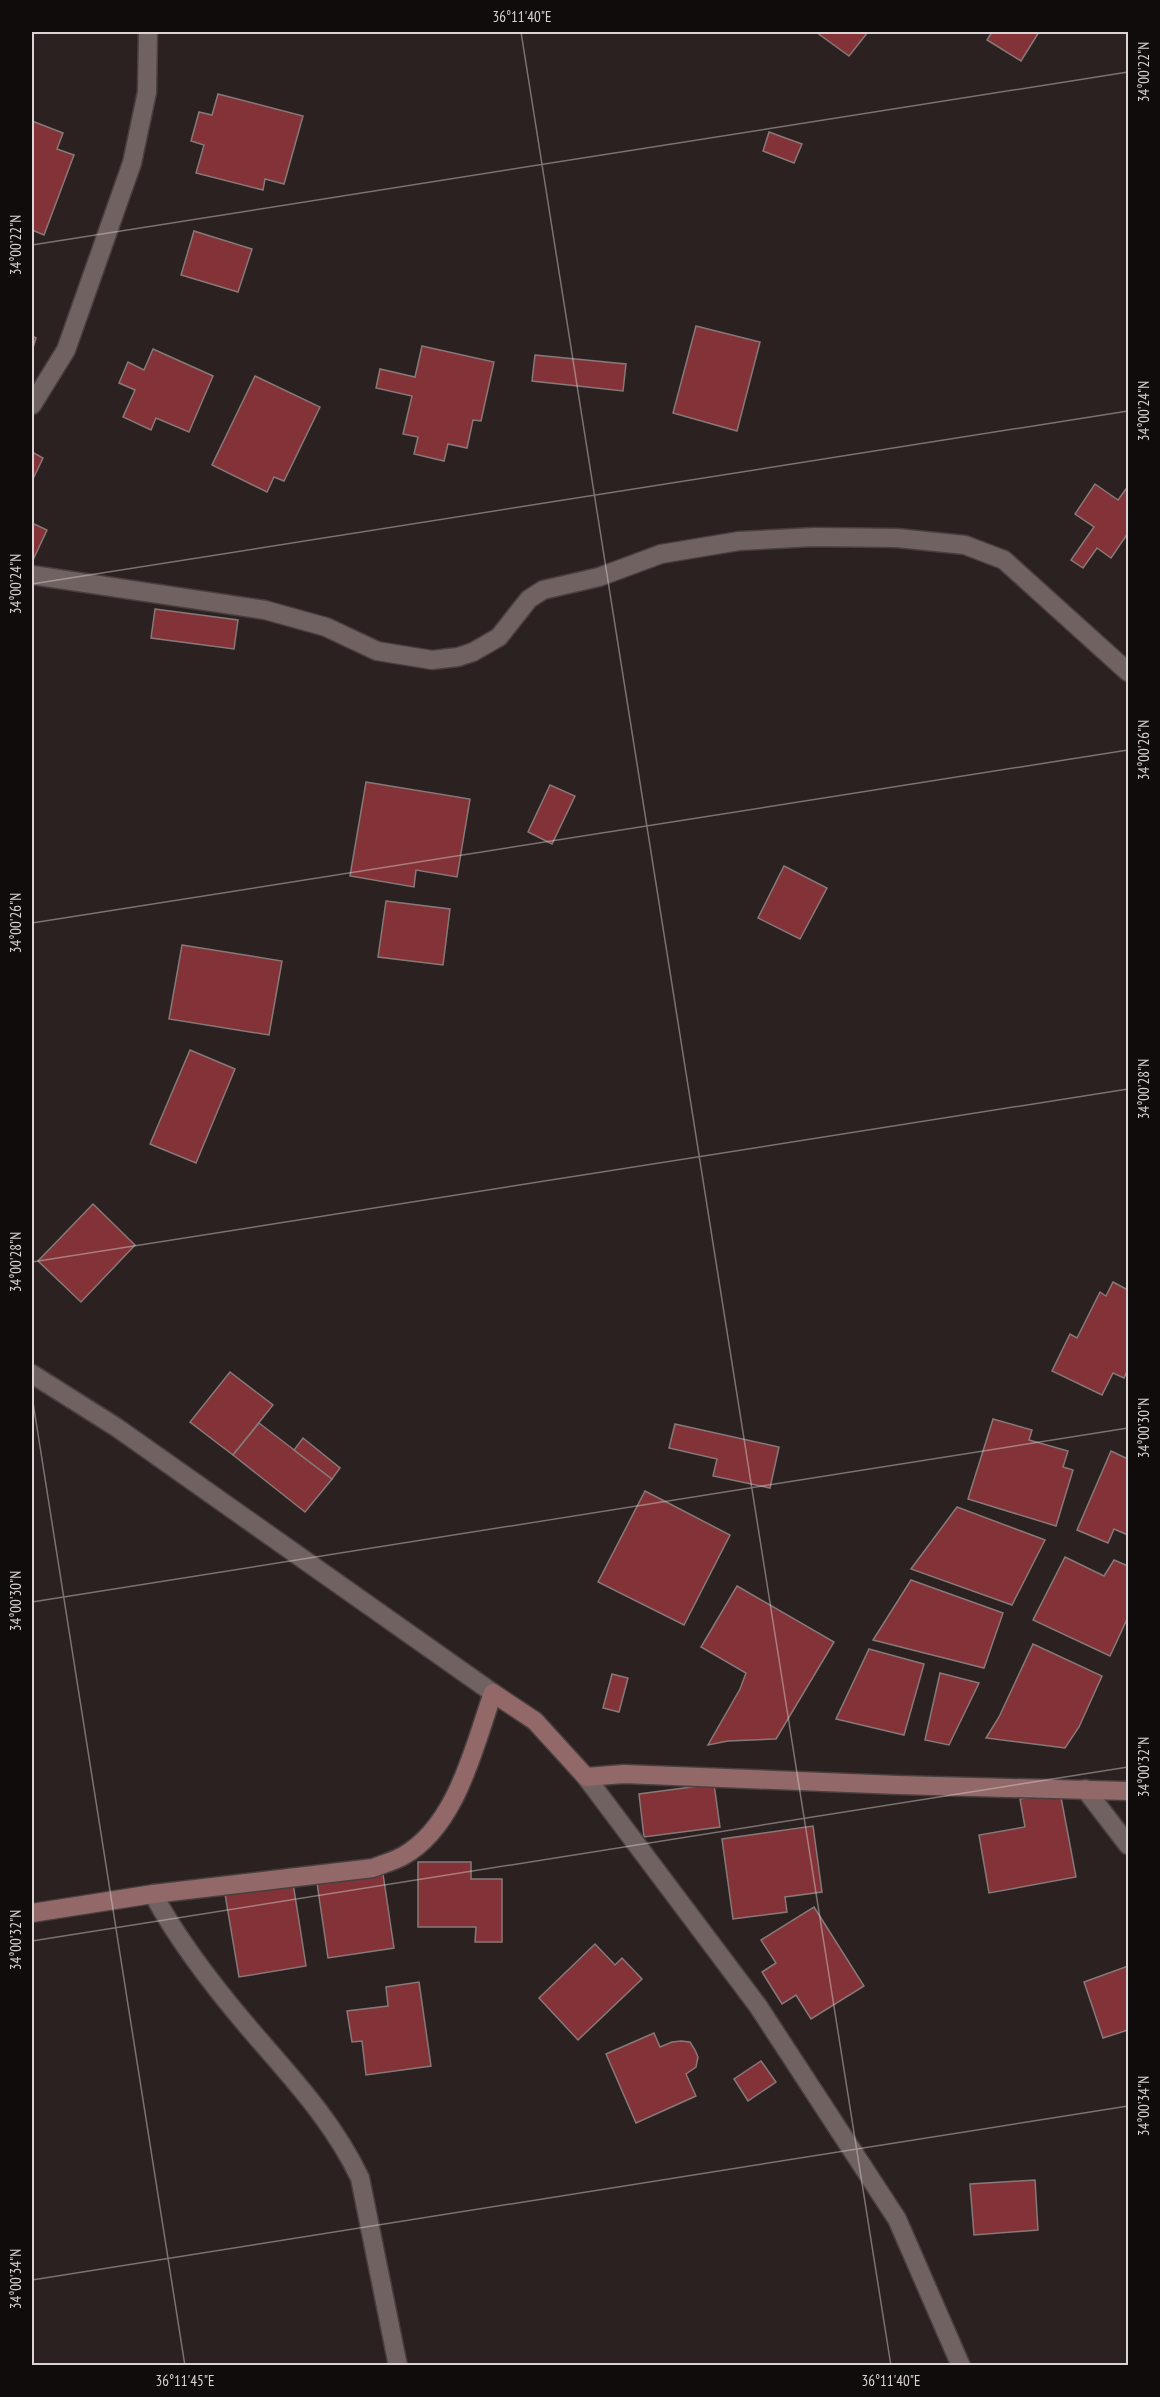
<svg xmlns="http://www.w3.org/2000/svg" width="1160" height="2397" font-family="'PT Sans Narrow',sans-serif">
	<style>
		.building { fill: #833337; stroke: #867978; stroke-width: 1.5 }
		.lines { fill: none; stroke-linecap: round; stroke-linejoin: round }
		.street-casing { stroke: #483f3f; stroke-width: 21 }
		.secondary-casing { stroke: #483f3f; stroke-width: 21 }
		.street { stroke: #6f6261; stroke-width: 18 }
		.secondary { stroke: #936868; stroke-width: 18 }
		.ticks { fill: none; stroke: #dcd4d4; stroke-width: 1.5; stroke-opacity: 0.45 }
		.neatline { fill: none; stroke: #dcd4d4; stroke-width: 2 }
		.ticks-label { font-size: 15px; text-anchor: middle; fill: #dcd4d4 }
	</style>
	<rect width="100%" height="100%" fill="#2c2121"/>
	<g class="building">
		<polygon points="816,32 868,32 849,56"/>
		<polygon points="992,32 1039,32 1021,61 987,40"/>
		<polygon points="218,94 303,116 284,184 265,179 263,190 196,173 204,145 191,141 199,112 212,115"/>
		<polygon points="32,121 63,133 57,149 74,155 44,235 32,230"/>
		<polygon points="769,132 802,144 794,163 763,151"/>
		<polygon points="194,231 252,249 238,292 181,275"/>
		<polygon points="696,326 760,342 737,431 673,413"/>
		<polygon points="32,336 36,338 32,351"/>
		<polygon points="422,346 494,362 481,421 473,420 467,448 448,444 444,461 414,454 418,437 403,434 412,396 376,388 380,369 415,377"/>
		<polygon points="153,349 213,376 189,432 156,418 151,430 123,417 135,390 119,383 128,362 144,370"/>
		<polygon points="535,355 626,364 623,391 532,381"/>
		<polygon points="255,376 320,407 284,481 274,477 267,492 212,465"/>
		<polygon points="32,452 43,458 32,481"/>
		<polygon points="1095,484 1118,500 1126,489 1128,490 1128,533 1111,558 1097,548 1083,568 1071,560 1094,527 1075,514"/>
		<polygon points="32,523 47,530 32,562"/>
		<polygon points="155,609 238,620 234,649 151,638"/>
		<polygon points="366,782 470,799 457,877 416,870 414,887 350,876"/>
		<polygon points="550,785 575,796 552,844 528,832"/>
		<polygon points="784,866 827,888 800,939 758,918"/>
		<polygon points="386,901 450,909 443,965 378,957"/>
		<polygon points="182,945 282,961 269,1035 169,1019"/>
		<polygon points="190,1050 235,1069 196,1163 150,1144"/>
		<polygon points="93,1204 135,1245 81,1302 38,1261"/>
		<polygon points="1113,1282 1128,1290 1128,1369 1124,1378 1113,1373 1102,1395 1052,1371 1070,1334 1077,1338 1100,1292 1106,1296"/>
		<polygon points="230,1372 273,1405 233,1455 190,1422"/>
		<polygon points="993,1419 1032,1430 1029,1440 1068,1451 1063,1467 1073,1470 1056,1526 968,1499"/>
		<polygon points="259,1423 332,1479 305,1512 233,1455"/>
		<polygon points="675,1424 779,1447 770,1488 713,1476 717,1459 669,1448"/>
		<polygon points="303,1438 340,1468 332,1479 294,1450"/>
		<polygon points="1111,1451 1128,1459 1128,1535 1114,1529 1108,1543 1077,1530"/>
		<polygon points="645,1491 730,1535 684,1625 598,1582"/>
		<polygon points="957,1507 1045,1540 1012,1605 911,1569"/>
		<polygon points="1065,1557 1104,1576 1114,1560 1128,1566 1128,1617 1110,1656 1033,1620"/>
		<polygon points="911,1580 1003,1613 984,1668 873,1640"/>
		<polygon points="737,1586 834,1642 776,1739 728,1741 708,1745 740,1689 746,1673 701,1647"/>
		<polygon points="1033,1644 1102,1676 1079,1727 1065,1748 986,1738 999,1717"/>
		<polygon points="869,1649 924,1664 904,1735 836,1719"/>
		<polygon points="940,1673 979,1683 949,1745 925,1740"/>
		<polygon points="612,1674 628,1678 619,1712 603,1708"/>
		<polygon points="714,1784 720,1827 644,1837 639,1794"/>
		<polygon points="1060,1792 1076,1877 989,1893 979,1835 1025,1827 1020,1799"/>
		<polygon points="813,1826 822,1892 785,1897 787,1912 733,1919 722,1839"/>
		<polygon points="418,1862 471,1862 471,1879 502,1879 502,1942 475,1942 476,1927 418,1927"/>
		<polygon points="383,1874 394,1948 328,1958 317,1883"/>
		<polygon points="293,1883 306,1966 239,1977 225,1894"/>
		<polygon points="814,1907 864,1986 811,2019 796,1995 782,2004 762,1972 776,1963 761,1940"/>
		<polygon points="595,1944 615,1965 622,1958 642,1979 578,2040 539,1998"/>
		<polygon points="1128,1966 1128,2030 1103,2038 1084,1982"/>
		<polygon points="419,1982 431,2066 366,2075 362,2041 352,2042 347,2011 388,2006 386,1987"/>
		<polygon points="654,2033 660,2047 672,2042 681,2041 690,2042 695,2050 698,2057 696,2067 686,2074 696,2096 636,2123 606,2054"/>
		<polygon points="761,2061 776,2082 748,2101 734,2079"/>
		<polygon points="1035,2180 1038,2230 974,2235 970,2184"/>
	</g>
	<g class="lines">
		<defs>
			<g id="street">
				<polyline points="32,405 66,350 132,163 147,92 148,32"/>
				<polyline points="32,575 265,610 326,627 377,651 432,660 458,657 473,652 499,637 529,599 543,590 599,577 661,554 739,541 814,537 897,538 965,545 1004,560 1128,672"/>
				<polyline points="32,1374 116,1427 493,1693"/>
				<polyline points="586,1777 758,2006 897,2219 961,2366"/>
				<polyline points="1085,1789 1128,1845"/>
				<path d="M 153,1894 C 180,1944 217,1991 255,2035 C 294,2080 334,2123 360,2178 L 398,2366"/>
			</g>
			<path id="secondary" d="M 32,1913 L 153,1894 L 373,1868 C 383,1864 394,1861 403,1856 C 457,1826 474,1746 493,1693 L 535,1721 L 586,1777 L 624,1774 L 898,1785 L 1128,1791"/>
		</defs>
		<use href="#street" class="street-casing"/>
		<use href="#secondary" class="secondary-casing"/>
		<use href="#street" class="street"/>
		<use href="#secondary" class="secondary"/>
	</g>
	<path class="ticks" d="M 521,32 L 891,2366M 32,245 L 1128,72M 32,584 L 1128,411M 32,923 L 1128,750M 32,1262 L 1128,1089M 32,1396 L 185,2366M 32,1602 L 1128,1428M 32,1941 L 1128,1767M 32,2280 L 1128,2106"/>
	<rect width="1160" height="2397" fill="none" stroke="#110c0c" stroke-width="66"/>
	<rect x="33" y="33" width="1094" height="2331" class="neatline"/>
	<g class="ticks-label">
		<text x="522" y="22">36°11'40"E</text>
		<text transform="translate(1144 72) rotate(-90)" y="5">34°00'22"N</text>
		<text transform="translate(16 245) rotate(-90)" y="5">34°00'22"N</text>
		<text transform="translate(1144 411) rotate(-90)" y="5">34°00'24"N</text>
		<text transform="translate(16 584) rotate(-90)" y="5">34°00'24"N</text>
		<text transform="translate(1144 750) rotate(-90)" y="5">34°00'26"N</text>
		<text transform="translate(16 923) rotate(-90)" y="5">34°00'26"N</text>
		<text transform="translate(1144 1089) rotate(-90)" y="5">34°00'28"N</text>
		<text transform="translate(16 1262) rotate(-90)" y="5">34°00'28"N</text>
		<text transform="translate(1144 1428) rotate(-90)" y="5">34°00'30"N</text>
		<text transform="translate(16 1601) rotate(-90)" y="5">34°00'30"N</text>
		<text transform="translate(1144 1767) rotate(-90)" y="5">34°00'32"N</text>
		<text transform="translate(16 1940) rotate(-90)" y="5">34°00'32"N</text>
		<text transform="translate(1144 2106) rotate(-90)" y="5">34°00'34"N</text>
		<text transform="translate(16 2279) rotate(-90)" y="5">34°00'34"N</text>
		<text x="185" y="2386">36°11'45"E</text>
		<text x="891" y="2386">36°11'40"E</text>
	</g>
</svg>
